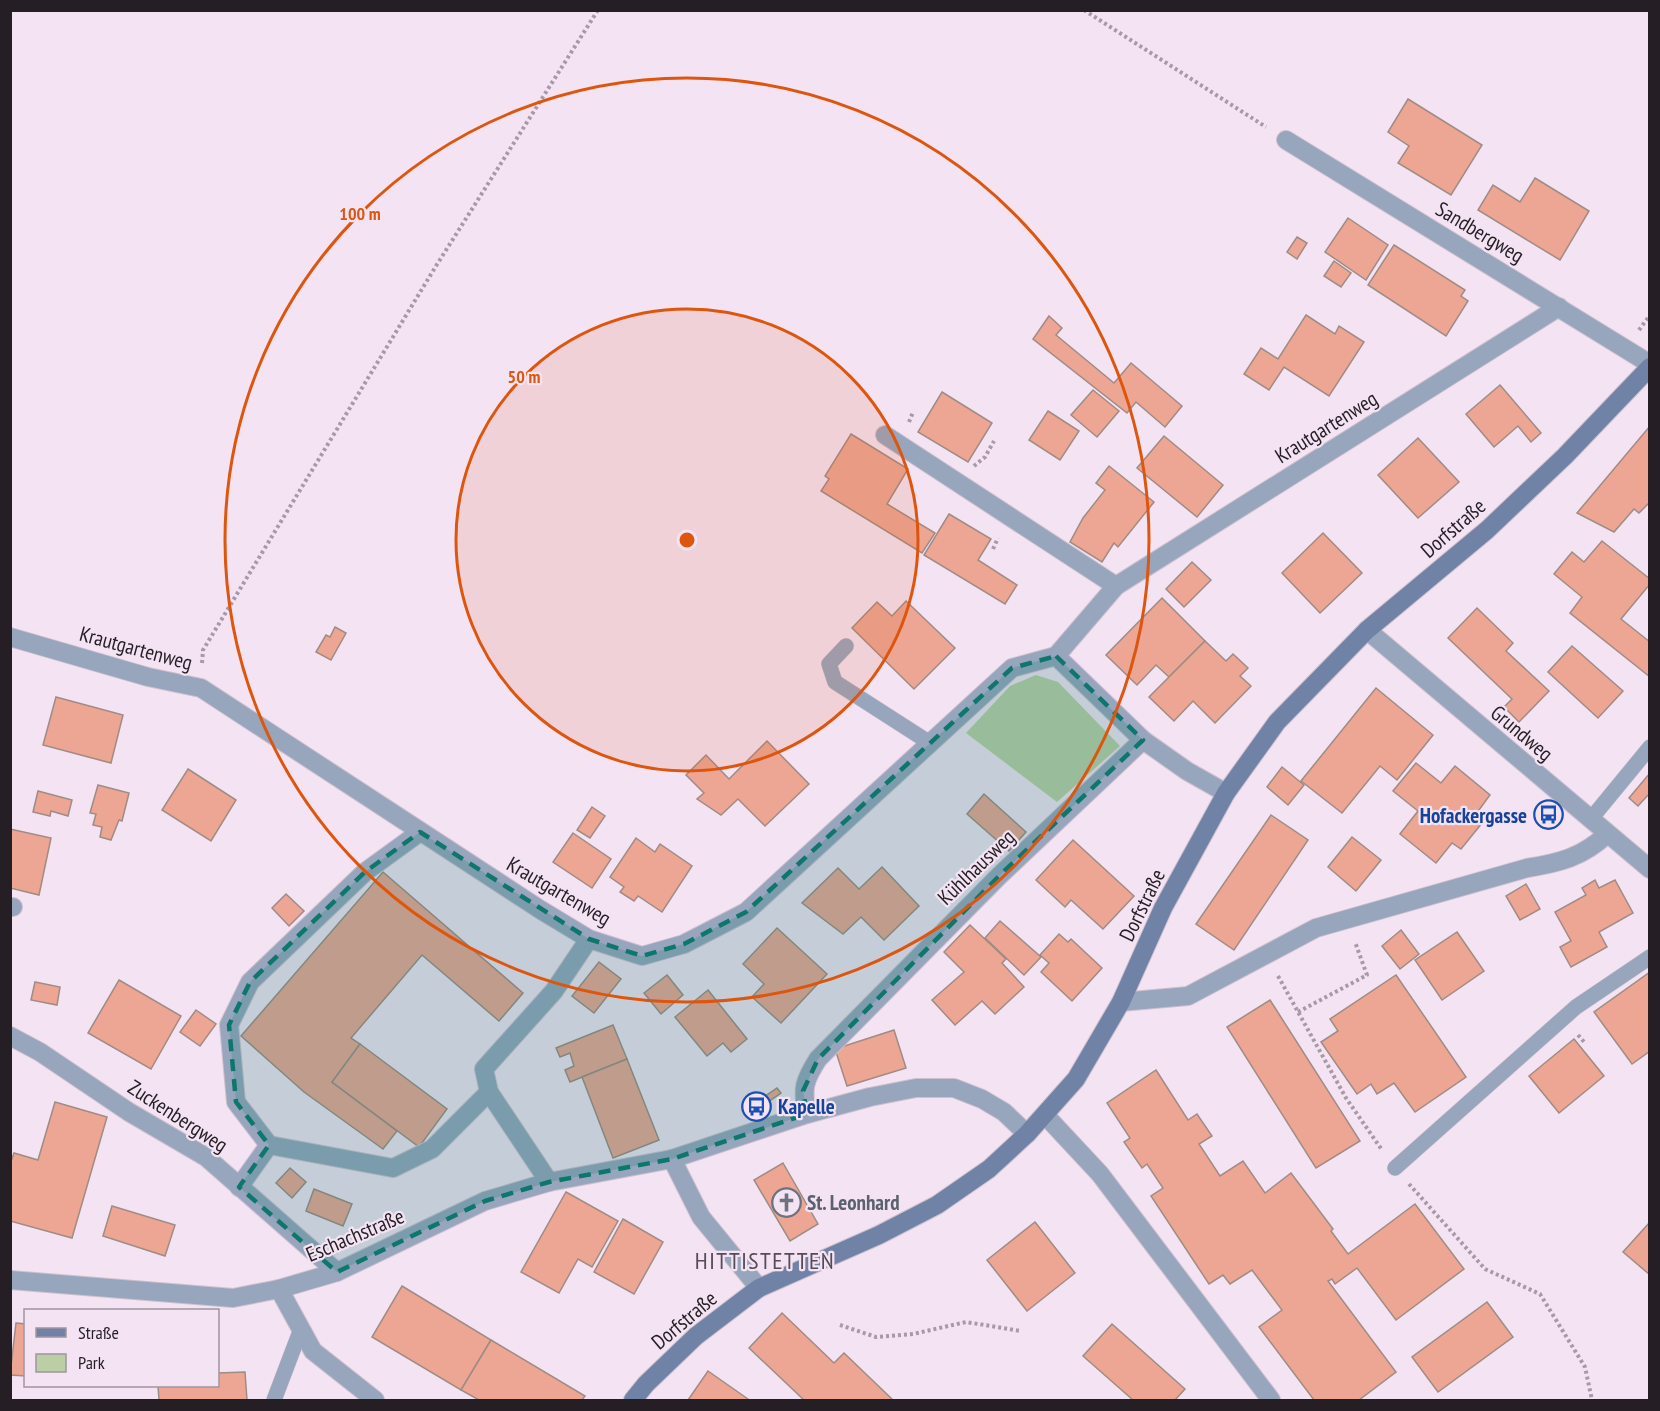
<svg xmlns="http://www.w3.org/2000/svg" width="1660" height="1411" font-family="'PT Sans Narrow',sans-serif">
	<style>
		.green { fill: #bccea6 }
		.building { fill: #eca693; stroke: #a08b85; stroke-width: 1.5 }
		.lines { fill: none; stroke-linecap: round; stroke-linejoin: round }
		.service-casing { stroke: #cec0ce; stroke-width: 16 }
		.minor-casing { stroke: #cec0ce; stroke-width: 20 }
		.tertiary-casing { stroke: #cec0ce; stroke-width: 20 }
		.secondary-casing { stroke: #cec0ce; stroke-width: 20 }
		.path { stroke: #a79aa7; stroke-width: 4; stroke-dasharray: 3 3; stroke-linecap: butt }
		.service { stroke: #97a5bd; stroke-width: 15 }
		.minor { stroke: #97a5bd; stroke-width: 18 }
		.tertiary { stroke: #97a5bd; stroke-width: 18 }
		.secondary { stroke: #7083a7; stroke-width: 18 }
		.marked { fill: #0f766e; fill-opacity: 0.2; stroke: #0f766e; stroke-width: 4.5; stroke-dasharray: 12 8; stroke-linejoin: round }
		.ring { fill: none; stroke: #de560d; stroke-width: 3 }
		.labels { text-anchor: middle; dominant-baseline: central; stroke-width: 4.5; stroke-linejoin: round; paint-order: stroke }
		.street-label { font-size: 21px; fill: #251f25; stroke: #f3e3f3 }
		.transit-label { font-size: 21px; font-weight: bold; fill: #164399; stroke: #f3e3f3; text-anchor: end }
		.worship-label { font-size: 21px; font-weight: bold; fill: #5b616d; stroke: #f3e3f3; text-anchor: start }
		.quarter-label { font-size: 24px; letter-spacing: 1.5px; fill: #584b58; stroke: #f3e3f3 }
		.centre { fill: #de560d; stroke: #f3e3f3; stroke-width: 3 }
		.ring-label { font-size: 18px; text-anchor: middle; font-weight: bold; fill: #de560d; stroke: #f3e3f3; stroke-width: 4.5; stroke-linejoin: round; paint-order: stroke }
	</style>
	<rect width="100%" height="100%" fill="#f3e3f3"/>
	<polygon class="green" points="1036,675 1058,682 1120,746 1057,802 966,733 1010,686"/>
	<g class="building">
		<polygon points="1408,99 1482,145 1451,195 1398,163 1409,146 1388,132"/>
		<polygon points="1535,178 1589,211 1560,260 1478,210 1493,185 1520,202"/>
		<polygon points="1348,218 1388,245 1366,280 1325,252"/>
		<polygon points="1297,237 1307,243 1297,259 1287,252"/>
		<polygon points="1394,245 1465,290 1461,296 1468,301 1446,336 1368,285"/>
		<polygon points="1334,261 1351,273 1341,287 1324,276"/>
		<polygon points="1306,315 1335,334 1339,326 1364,342 1329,396 1284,367 1269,390 1244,374 1261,348 1278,359"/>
		<polygon points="1049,316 1062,328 1056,335 1114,383 1131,363 1182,406 1165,427 1136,402 1127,413 1033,339"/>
		<polygon points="1500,385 1541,433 1531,442 1518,426 1494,447 1466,414"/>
		<polygon points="1093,390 1119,411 1097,437 1071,415"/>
		<polygon points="942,392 992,423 968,462 918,432"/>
		<polygon points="1048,411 1079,431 1060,460 1029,440"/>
		<polygon points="1650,426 1650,502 1639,513 1634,509 1614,532 1577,513"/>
		<polygon points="851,434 908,469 887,504 935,533 922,553 821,491 829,479 825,476"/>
		<polygon points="1164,436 1223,485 1197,517 1137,468"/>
		<polygon points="1418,438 1459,482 1418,518 1378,475"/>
		<polygon points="1109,466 1154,502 1118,547 1114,543 1102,562 1070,542 1083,518 1105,490 1096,483"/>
		<polygon points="949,514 991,539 978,560 1017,585 1005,604 924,555"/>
		<polygon points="1323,533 1362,573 1320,613 1282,573"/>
		<polygon points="1602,541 1650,579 1650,584 1621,619 1650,642 1650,677 1570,613 1582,597 1554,574 1572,552 1584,562"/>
		<polygon points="1192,562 1211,580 1184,607 1166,589"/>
		<polygon points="1162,598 1205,641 1169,677 1156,665 1137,685 1106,655"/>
		<polygon points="906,601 955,648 914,689 852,628 877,602 892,616"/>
		<polygon points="1477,608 1513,643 1506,651 1549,691 1519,722 1504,707 1512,699 1448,638"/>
		<polygon points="335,627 346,633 331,660 316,652 326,635 330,637"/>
		<polygon points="1205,641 1226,661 1233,654 1248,668 1240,676 1251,686 1215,723 1193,701 1174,721 1149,697"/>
		<polygon points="1572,646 1623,691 1598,718 1548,672"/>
		<polygon points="1376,688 1433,735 1397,780 1380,766 1342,813 1301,781"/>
		<polygon points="56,697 123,715 111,763 43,745"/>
		<polygon points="767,741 809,784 765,826 738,799 721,815 697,799 704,793 686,775 706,755 729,779"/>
		<polygon points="1416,763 1441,783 1455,766 1490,795 1479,810 1487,817 1461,849 1452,843 1436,863 1400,834 1418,811 1393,791"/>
		<polygon points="1282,767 1304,785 1288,805 1267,787"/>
		<polygon points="188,769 236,800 211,841 162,810"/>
		<polygon points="1650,773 1650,793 1638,806 1629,798"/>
		<polygon points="98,785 129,793 122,821 119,820 111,840 100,837 102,827 93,825 96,814 90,813"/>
		<polygon points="38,791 72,800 68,816 51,811 50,816 33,812"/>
		<polygon points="984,794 1026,832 1009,851 967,814"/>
		<polygon points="592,807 605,816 590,838 577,830"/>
		<polygon points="1271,815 1308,840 1234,950 1196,924"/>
		<polygon points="10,829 51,838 39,895 10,888"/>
		<polygon points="573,833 611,859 592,888 553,862"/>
		<polygon points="1352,837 1381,860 1356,891 1328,867"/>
		<polygon points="636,838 655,852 660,844 692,866 662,912 638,896 634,901 620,892 624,887 610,877"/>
		<polygon points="1073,840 1134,896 1103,929 1071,900 1065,907 1036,880"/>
		<polygon points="882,867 919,906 884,940 861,917 843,934 802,903 838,868 859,889"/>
		<polygon points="383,872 523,993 499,1021 422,955 351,1038 360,1044 332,1082 397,1131 383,1149 304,1092 241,1036"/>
		<polygon points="1595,880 1599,888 1615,880 1633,913 1599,932 1607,947 1571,967 1560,947 1571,941 1555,912 1586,895 1582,888"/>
		<polygon points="1526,884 1540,909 1520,920 1506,896"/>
		<polygon points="286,894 304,911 289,926 272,908"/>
		<polygon points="1000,921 1041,957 1024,975 985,938"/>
		<polygon points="970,925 1006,959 1002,963 1024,987 995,1014 982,1001 955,1025 932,1000 964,972 944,952"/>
		<polygon points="777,928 827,974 781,1023 752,997 764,984 743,964"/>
		<polygon points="1401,930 1419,954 1400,969 1382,946"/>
		<polygon points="1457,932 1484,971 1442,1000 1415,960"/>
		<polygon points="1059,934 1068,942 1071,939 1102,968 1072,1001 1041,972 1049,963 1040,955"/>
		<polygon points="599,962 621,979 594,1013 572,996"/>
		<polygon points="1650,972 1650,1051 1632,1064 1594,1012"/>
		<polygon points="667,975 683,995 661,1014 644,993"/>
		<polygon points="1396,975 1466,1077 1415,1112 1394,1083 1377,1094 1371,1084 1357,1094 1321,1042 1338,1031 1330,1019"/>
		<polygon points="119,980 181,1016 151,1069 88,1033"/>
		<polygon points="35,982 60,987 57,1005 31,1000"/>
		<polygon points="708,990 747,1039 731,1052 723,1043 707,1056 675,1017"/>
		<polygon points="1270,1000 1360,1141 1316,1168 1227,1027"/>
		<polygon points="196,1010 216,1024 200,1046 180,1032"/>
		<polygon points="613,1025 627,1059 570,1082 565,1070 574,1066 570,1053 560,1057 556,1048"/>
		<polygon points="894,1030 906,1068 847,1086 835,1049"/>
		<polygon points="1574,1039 1604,1076 1559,1113 1529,1076"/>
		<polygon points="360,1044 447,1109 419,1147 332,1082"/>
		<polygon points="627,1059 659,1140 613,1158 582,1077"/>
		<polygon points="1156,1070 1188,1120 1197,1114 1212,1136 1199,1144 1220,1176 1243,1161 1265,1193 1291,1173 1333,1229 1331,1231 1348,1254 1415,1204 1464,1269 1396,1320 1357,1268 1335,1284 1332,1279 1328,1281 1396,1372 1359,1400 1314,1400 1259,1327 1282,1310 1252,1270 1230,1284 1223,1275 1209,1284 1151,1196 1163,1188 1147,1164 1142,1168 1124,1142 1130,1138 1107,1103"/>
		<polygon points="777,1088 781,1093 768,1102 764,1097"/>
		<polygon points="55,1102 107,1117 72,1238 10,1221 10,1164 14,1153 38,1160"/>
		<polygon points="783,1163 818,1224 790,1241 754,1180"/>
		<polygon points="290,1168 306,1182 292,1198 276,1183"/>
		<polygon points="314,1189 352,1204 343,1226 306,1211"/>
		<polygon points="566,1192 618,1221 592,1267 578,1259 559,1293 521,1272"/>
		<polygon points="112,1206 175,1225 165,1256 103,1236"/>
		<polygon points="623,1219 663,1242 634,1294 594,1272"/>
		<polygon points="1035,1222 1075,1273 1027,1311 987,1260"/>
		<polygon points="1650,1222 1650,1275 1623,1252"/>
		<polygon points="402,1286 491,1340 461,1390 372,1337"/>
		<polygon points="1487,1302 1513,1337 1438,1392 1412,1357"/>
		<polygon points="782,1313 834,1363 844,1353 893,1400 804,1400 749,1348"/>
		<polygon points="16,1323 26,1324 26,1376 10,1375"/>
		<polygon points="1112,1324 1185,1389 1175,1400 1133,1400 1083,1356"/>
		<polygon points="491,1340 585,1396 582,1400 479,1400 461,1390"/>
		<polygon points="708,1371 748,1399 747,1400 688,1400"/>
		<polygon points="245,1372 247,1400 159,1400 158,1386 218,1386 218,1373"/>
	</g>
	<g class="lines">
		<defs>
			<g id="service">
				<polyline points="846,646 829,664 835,682 930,743"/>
				<polyline points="1590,820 1650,747"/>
				<polyline points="1395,1168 1576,1007 1650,957"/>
				<polyline points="274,1400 301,1329"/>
			</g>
			<g id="minor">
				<polyline points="1286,140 1650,364"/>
				<polyline points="885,435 1116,586"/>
				<polyline points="10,637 148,677 201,688 541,910 589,939 642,956 684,944 746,912 1012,668 1056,656 1116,586 1559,307"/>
				<polyline points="1056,656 1143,740"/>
				<polyline points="10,907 13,907"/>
				<path d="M 1121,1002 L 1188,996 L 1316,928 L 1527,868 C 1559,863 1583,857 1607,834"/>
				<polyline points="10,1036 40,1052 129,1112 206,1157 337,1272"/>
				<polyline points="489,1092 549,1182"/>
				<path d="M 807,1114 C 802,1088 804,1081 818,1059 L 999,876 L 1143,740 L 1187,771 L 1226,793"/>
				<polyline points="1045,1115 1100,1174 1271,1400"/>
				<polyline points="269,1145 393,1168 432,1149 489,1092 484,1069 554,991 589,939"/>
				<polyline points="672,1159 701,1217 759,1288"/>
				<polyline points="239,1187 269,1145 236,1102 229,1025 250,982 365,872 420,832"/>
				<polyline points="10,1280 233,1298 279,1289 337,1272 485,1201 549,1182 672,1159 807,1114 870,1097 916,1088 954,1088 982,1099 1004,1112 1027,1134"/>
				<polyline points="279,1289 313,1351 375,1400"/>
			</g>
			<polyline id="tertiary" points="1367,630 1650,869"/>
			<polyline id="secondary" points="633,1400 646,1384 696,1336 759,1288 879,1235 937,1205 989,1169 1027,1134 1076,1079 1121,1002 1163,908 1226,793 1277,722 1367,630 1487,530 1565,456 1650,367"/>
		</defs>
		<use href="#service" class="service-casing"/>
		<use href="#minor" class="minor-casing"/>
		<use href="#tertiary" class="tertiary-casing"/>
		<use href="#secondary" class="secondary-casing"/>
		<g class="path">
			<polyline points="1084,10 1266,127"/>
			<polyline points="1639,330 1650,315"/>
			<polyline points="909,422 913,412"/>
			<polyline points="974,466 985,457 994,441"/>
			<polyline points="993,549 998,538"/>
			<polyline points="202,663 203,650 436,266 598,10"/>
			<polyline points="1278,976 1346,1098 1382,1150"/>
			<polyline points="1298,1012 1367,975 1355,942"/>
			<polyline points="1578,1035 1585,1043"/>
			<polyline points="1409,1184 1485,1269 1540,1294 1585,1367 1592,1400"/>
			<polyline points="840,1325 876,1337 913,1334 966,1322 1021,1331"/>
		</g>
		<use href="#service" class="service"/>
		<use href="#minor" class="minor"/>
		<use href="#tertiary" class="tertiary"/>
		<use href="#secondary" class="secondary"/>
	</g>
	<path class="marked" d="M 1056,656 L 1143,740 L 999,876 L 818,1059 L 803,1091 L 807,1114 L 672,1159 L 549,1182 L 485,1201 L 337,1272 L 239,1187 L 269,1145 L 236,1102 L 229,1025 L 250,982 L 365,872 L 420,832 L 589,939 L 642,956 L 684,944 L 746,912 L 1012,668 Z"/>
	<circle cx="687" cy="540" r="231" fill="#de560d" fill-opacity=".12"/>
	<g class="ring">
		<circle cx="687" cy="540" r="231"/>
		<circle cx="687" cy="540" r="462"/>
	</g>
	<defs>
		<symbol id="bus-ring" viewBox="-11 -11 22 22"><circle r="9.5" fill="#f3e3f3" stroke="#1a4fb4" stroke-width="1.5"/><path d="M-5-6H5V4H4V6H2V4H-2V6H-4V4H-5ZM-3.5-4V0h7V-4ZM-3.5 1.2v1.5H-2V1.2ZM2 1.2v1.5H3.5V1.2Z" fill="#1a4fb4"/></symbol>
		<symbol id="church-ring" viewBox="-11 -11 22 22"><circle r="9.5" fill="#f3e3f3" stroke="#6b7280" stroke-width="1.5"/><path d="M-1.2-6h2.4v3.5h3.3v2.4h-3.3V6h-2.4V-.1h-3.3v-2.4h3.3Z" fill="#6b7280"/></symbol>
	</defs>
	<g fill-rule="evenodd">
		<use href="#bus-ring" x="1532" y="798" width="33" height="33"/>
		<use href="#bus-ring" x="740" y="1090" width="33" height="33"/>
		<use href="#church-ring" x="770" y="1186" width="33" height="33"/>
	</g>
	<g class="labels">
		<g class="street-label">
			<text transform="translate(1480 232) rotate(31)">Sandbergweg</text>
			<text transform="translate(1326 427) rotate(-32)">Krautgartenweg</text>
			<text transform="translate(1453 528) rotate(-41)">Dorfstraße</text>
			<text transform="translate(136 648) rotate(15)">Krautgartenweg</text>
			<text transform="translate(1522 733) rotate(40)">Grundweg</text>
			<text transform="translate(976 867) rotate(-44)">Kühlhausweg</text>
			<text transform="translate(559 891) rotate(30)">Krautgartenweg</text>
			<text transform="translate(1142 905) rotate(-64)">Dorfstraße</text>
			<text transform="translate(178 1116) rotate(33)">Zuckenbergweg</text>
			<text transform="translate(355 1235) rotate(-23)">Eschachstraße</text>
			<text transform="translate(684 1320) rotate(-40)">Dorfstraße</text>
		</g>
		<g class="transit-label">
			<text x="1527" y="815">Hofackergasse</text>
			<text x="778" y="1106" text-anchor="start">Kapelle</text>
		</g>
		<g class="worship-label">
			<text x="807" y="1202">St. Leonhard</text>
		</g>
		<g class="quarter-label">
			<text x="765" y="1260">HITTISTETTEN</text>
		</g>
	</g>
	<circle cx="687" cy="540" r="9" class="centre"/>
	<g class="ring-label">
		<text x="360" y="220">100 m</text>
		<text x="524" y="383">50 m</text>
	</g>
	<rect width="1660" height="1411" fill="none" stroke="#251f25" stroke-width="24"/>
	<rect x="24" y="1309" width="195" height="78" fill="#f3e3f3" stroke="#a195a1" stroke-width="1.5"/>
	<rect x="36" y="1328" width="30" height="9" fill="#7083a7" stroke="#a195a1" stroke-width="1.5"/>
	<text x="78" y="1339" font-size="18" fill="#251f25">Straße</text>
	<rect x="36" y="1354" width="30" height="18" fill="#bccea6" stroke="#a195a1" stroke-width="1.5"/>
	<text x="78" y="1369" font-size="18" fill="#251f25">Park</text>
</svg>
